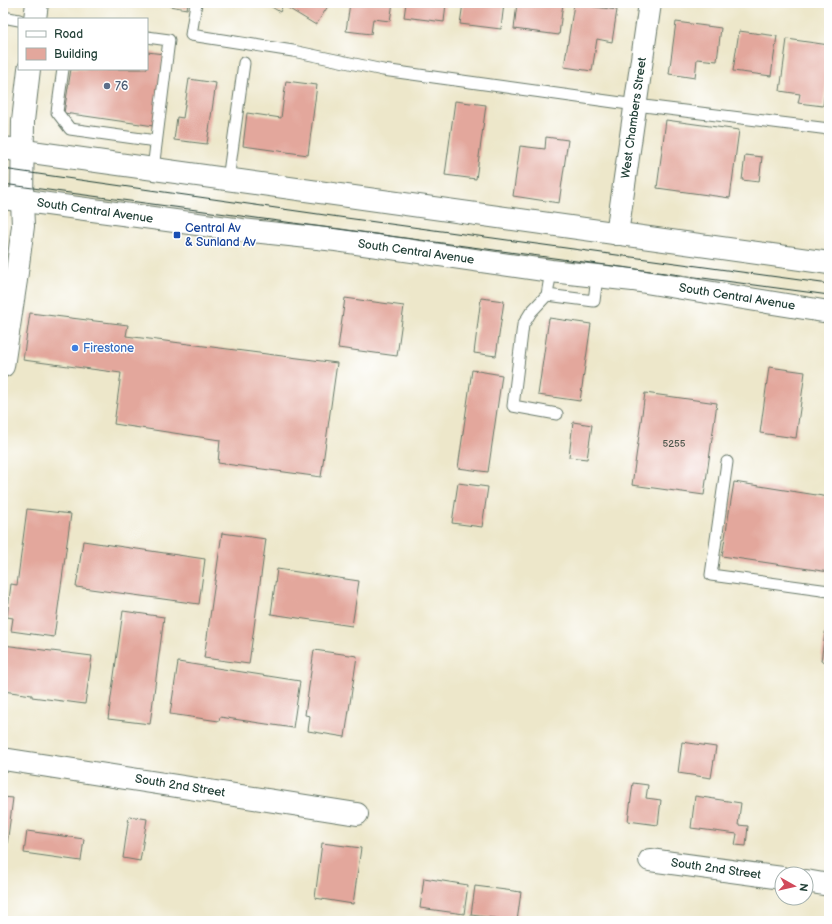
<svg xmlns="http://www.w3.org/2000/svg" width="832" height="924" font-family="'Balsamiq Sans',sans-serif">
	<style>
		.building { fill: #e3a79c }
		.lines { fill: none; stroke-linecap: round; stroke-linejoin: round }
		.service-casing { stroke: #677868; stroke-width: 13 }
		.minor-casing { stroke: #677868; stroke-width: 24 }
		.secondary-casing { stroke: #677868; stroke-width: 24 }
		.service { stroke: #fff; stroke-width: 11 }
		.minor { stroke: #fff; stroke-width: 22 }
		.secondary { stroke: #fff; stroke-width: 22 }
		.tram { stroke: #1f3d34; stroke-width: 1 }
		.service-dot { fill: #5c6f8a; stroke: #fff; stroke-width: 1.5 }
		.transit-dot { fill: #1a4fb4; stroke: #fff; stroke-width: 1.5 }
		.shop-dot { fill: #3f7fe0; stroke: #fff; stroke-width: 1.5 }
		.labels { text-anchor: middle; dominant-baseline: central; stroke-width: 3; stroke-linejoin: round; paint-order: stroke }
		.number-label { font-size: 10px; fill: #50584e }
		.service-label { font-size: 12px; fill: #4e5e75; stroke: #fff; text-anchor: start }
		.street-label { font-size: 12px; fill: #1f3d34; stroke: #fff }
		.transit-label { font-size: 12px; fill: #164399; stroke: #fff; text-anchor: start }
		.shop-label { font-size: 12px; fill: #366cbe; stroke: #fff; text-anchor: start }
	</style>
	<rect width="100%" height="100%" fill="#fff"/>
	<filter id="ink" filterUnits="userSpaceOnUse"><feTurbulence type="fractalNoise" baseFrequency=".025" numOctaves="2"/><feDisplacementMap in="SourceGraphic" scale="8" xChannelSelector="R" yChannelSelector="G"/><feConvolveMatrix kernelMatrix="1 2 1 2 8 2 1 2 1" color-interpolation-filters="sRGB"/></filter>
	<filter id="wash" filterUnits="userSpaceOnUse"><feTurbulence type="fractalNoise" baseFrequency=".012" numOctaves="4" result="noise"/><feDisplacementMap in="SourceGraphic" scale="16" xChannelSelector="R" yChannelSelector="G"/><feGaussianBlur stdDeviation="0.9" result="paint"/><feColorMatrix in="noise" values="0 0 0 0 0 0 0 0 0 0 0 0 0 0 0 0 0 1.4 0 .05"/><feComposite in="paint" operator="in"/></filter>
	<g filter="url(#wash)">
		<rect width="100%" height="100%" fill="#ede7ca"/>
		<g id="blocks">
			<g class="building">
				<polygon points="170,3 188,3 187,9 169,6"/>
				<polygon points="265,3 330,3 316,25 283,5 280,12"/>
				<polygon points="350,3 393,3 390,21 373,19 371,34 346,31"/>
				<polygon points="406,3 446,3 444,22 404,17"/>
				<polygon points="463,3 504,3 501,29 460,24"/>
				<polygon points="517,3 563,3 559,35 514,29"/>
				<polygon points="574,4 617,10 612,42 597,39 592,71 564,67"/>
				<polygon points="676,22 721,28 717,61 697,59 695,78 669,74"/>
				<polygon points="739,31 777,36 771,76 733,71"/>
				<polygon points="787,39 829,45 829,64 823,106 798,103 800,94 780,91"/>
				<polygon points="147,52 164,54 154,126 64,113 71,69 147,69"/>
				<polygon points="189,79 216,83 207,144 174,140 177,117 183,118"/>
				<polygon points="286,81 317,85 308,155 243,146 247,113 281,118"/>
				<polygon points="455,101 486,105 476,179 445,175"/>
				<polygon points="666,120 739,130 730,198 657,188"/>
				<polygon points="546,137 568,140 559,203 513,196 520,146 545,149"/>
				<polygon points="745,155 762,157 759,182 742,180"/>
				<polygon points="345,298 404,306 397,356 338,348"/>
				<polygon points="481,298 504,301 496,356 474,353"/>
				<polygon points="30,313 128,325 126,336 337,363 321,477 218,463 220,440 114,424 121,373 23,360"/>
				<polygon points="549,318 591,324 580,401 538,395"/>
				<polygon points="769,367 805,372 796,438 760,433"/>
				<polygon points="472,370 502,375 488,472 458,468"/>
				<polygon points="645,393 717,403 704,495 632,485"/>
				<polygon points="573,422 592,425 587,459 569,457"/>
				<polygon points="734,482 829,497 829,572 722,556"/>
				<polygon points="458,483 488,487 482,527 452,523"/>
				<polygon points="27,509 71,514 54,637 11,631 13,618 7,617 11,584 17,585"/>
				<polygon points="222,533 266,539 249,664 204,658"/>
				<polygon points="83,541 205,559 199,604 76,587"/>
				<polygon points="277,569 359,581 352,626 271,614"/>
				<polygon points="123,611 164,617 150,724 108,719"/>
				<polygon points="826,627 829,627 829,662 821,661"/>
				<polygon points="3,645 92,656 85,704 32,697 32,695 3,691"/>
				<polygon points="314,650 357,656 345,737 308,731 310,716 305,715"/>
				<polygon points="178,662 300,681 293,728 220,717 219,721 170,714"/>
				<polygon points="682,742 716,747 711,778 678,773"/>
				<polygon points="633,783 648,785 646,798 661,800 658,825 628,821"/>
				<polygon points="695,796 741,803 738,825 748,826 746,846 735,845 737,834 691,828"/>
				<polygon points="3,797 13,798 4,868 3,868"/>
				<polygon points="129,816 147,819 140,861 123,858"/>
				<polygon points="27,831 84,839 81,861 24,853"/>
				<polygon points="322,843 361,848 353,904 315,898"/>
				<polygon points="424,878 468,885 464,914 420,908"/>
				<polygon points="475,886 521,892 517,921 471,915"/>
			</g>
		</g>
	</g>
	<g filter="url(#ink)">
		<use href="#blocks" fill-opacity="0" stroke="#677868" stroke-width="1"/>
		<g class="lines">
			<defs>
				<g id="service">
					<polyline points="196,3 191,35 293,51 383,70 636,105 829,129"/>
					<polyline points="3,17 19,20"/>
					<polyline points="147,37 169,40 153,169"/>
					<polyline points="63,69 57,112 70,129 156,141"/>
					<polyline points="228,180 244,63"/>
					<polyline points="551,271 547,295 531,312 523,325 513,406 557,414"/>
					<polyline points="547,295 594,301 597,277"/>
					<polyline points="727,462 711,575 829,591"/>
				</g>
				<g id="minor">
					<polyline points="35,19 37,3"/>
					<polyline points="617,234 650,3"/>
					<polyline points="3,366 16,280 23,226 22,201 23,121 29,69"/>
					<polyline points="3,759 357,814"/>
					<polyline points="650,860 782,878"/>
					<polyline points="806,881 829,885"/>
				</g>
				<g id="secondary">
					<polyline points="3,148 829,263"/>
					<polyline points="3,198 242,230 336,240 551,271 633,280 829,312"/>
				</g>
			</defs>
			<use href="#service" class="service-casing"/>
			<use href="#minor" class="minor-casing"/>
			<use href="#secondary" class="secondary-casing"/>
			<use href="#service" class="service"/>
			<use href="#minor" class="minor"/>
			<use href="#secondary" class="secondary"/>
			<g class="tram">
				<polyline points="3,169 339,217 829,284"/>
				<polyline points="3,184 829,295"/>
			</g>
		</g>
	</g>
	<circle class="service-dot" cx="107" cy="86" r="4"/>
	<rect class="transit-dot" x="173" y="231" width="8" height="8" rx="2"/>
	<circle class="shop-dot" cx="75" cy="348" r="4"/>
	<g class="labels">
		<g class="number-label">
			<text x="674" y="444">5255</text>
		</g>
		<g class="service-label">
			<text x="115" y="86">76</text>
		</g>
		<g class="street-label">
			<text transform="translate(634 118) rotate(-82)">West Chambers Street</text>
			<text transform="translate(95 211) rotate(8)">South Central Avenue</text>
			<text transform="translate(416 252) rotate(8)">South Central Avenue</text>
			<text transform="translate(737 297) rotate(9)">South Central Avenue</text>
			<text transform="translate(180 786) rotate(9)">South 2nd Street</text>
			<text transform="translate(716 869) rotate(8)">South 2nd Street</text>
		</g>
		<g class="transit-label">
			<text x="185" y="228">Central Av<tspan x="185" dy="14">&amp; Sunland Av</tspan></text>
		</g>
		<g class="shop-label">
			<text x="83" y="348">Firestone</text>
		</g>
	</g>
	<rect width="832" height="924" fill="none" stroke="#fff" stroke-width="16"/>
	<rect x="18" y="18" width="130" height="52" fill="#ffffff" stroke="#a5b1ae"/>
	<rect x="26" y="31" width="20" height="6" fill="#ffffff" stroke="#a5b1ae"/>
	<text x="54" y="38" font-size="12" fill="#1f3d34">Road</text>
	<rect x="26" y="48" width="20" height="12" fill="#e3a79c" stroke="#a5b1ae"/>
	<text x="54" y="58" font-size="12" fill="#1f3d34">Building</text>
	<g transform="translate(794 886) rotate(98)"><circle r="19" fill="#ffffff" stroke="#a5b1ae"/>
	<path d="M0-3L7 15L0 10L-7 15Z" fill="#d1495b"/>
	<text y="-6" font-size="11" font-weight="bold" text-anchor="middle" fill="#1f3d34">N</text>
	</g>
</svg>
